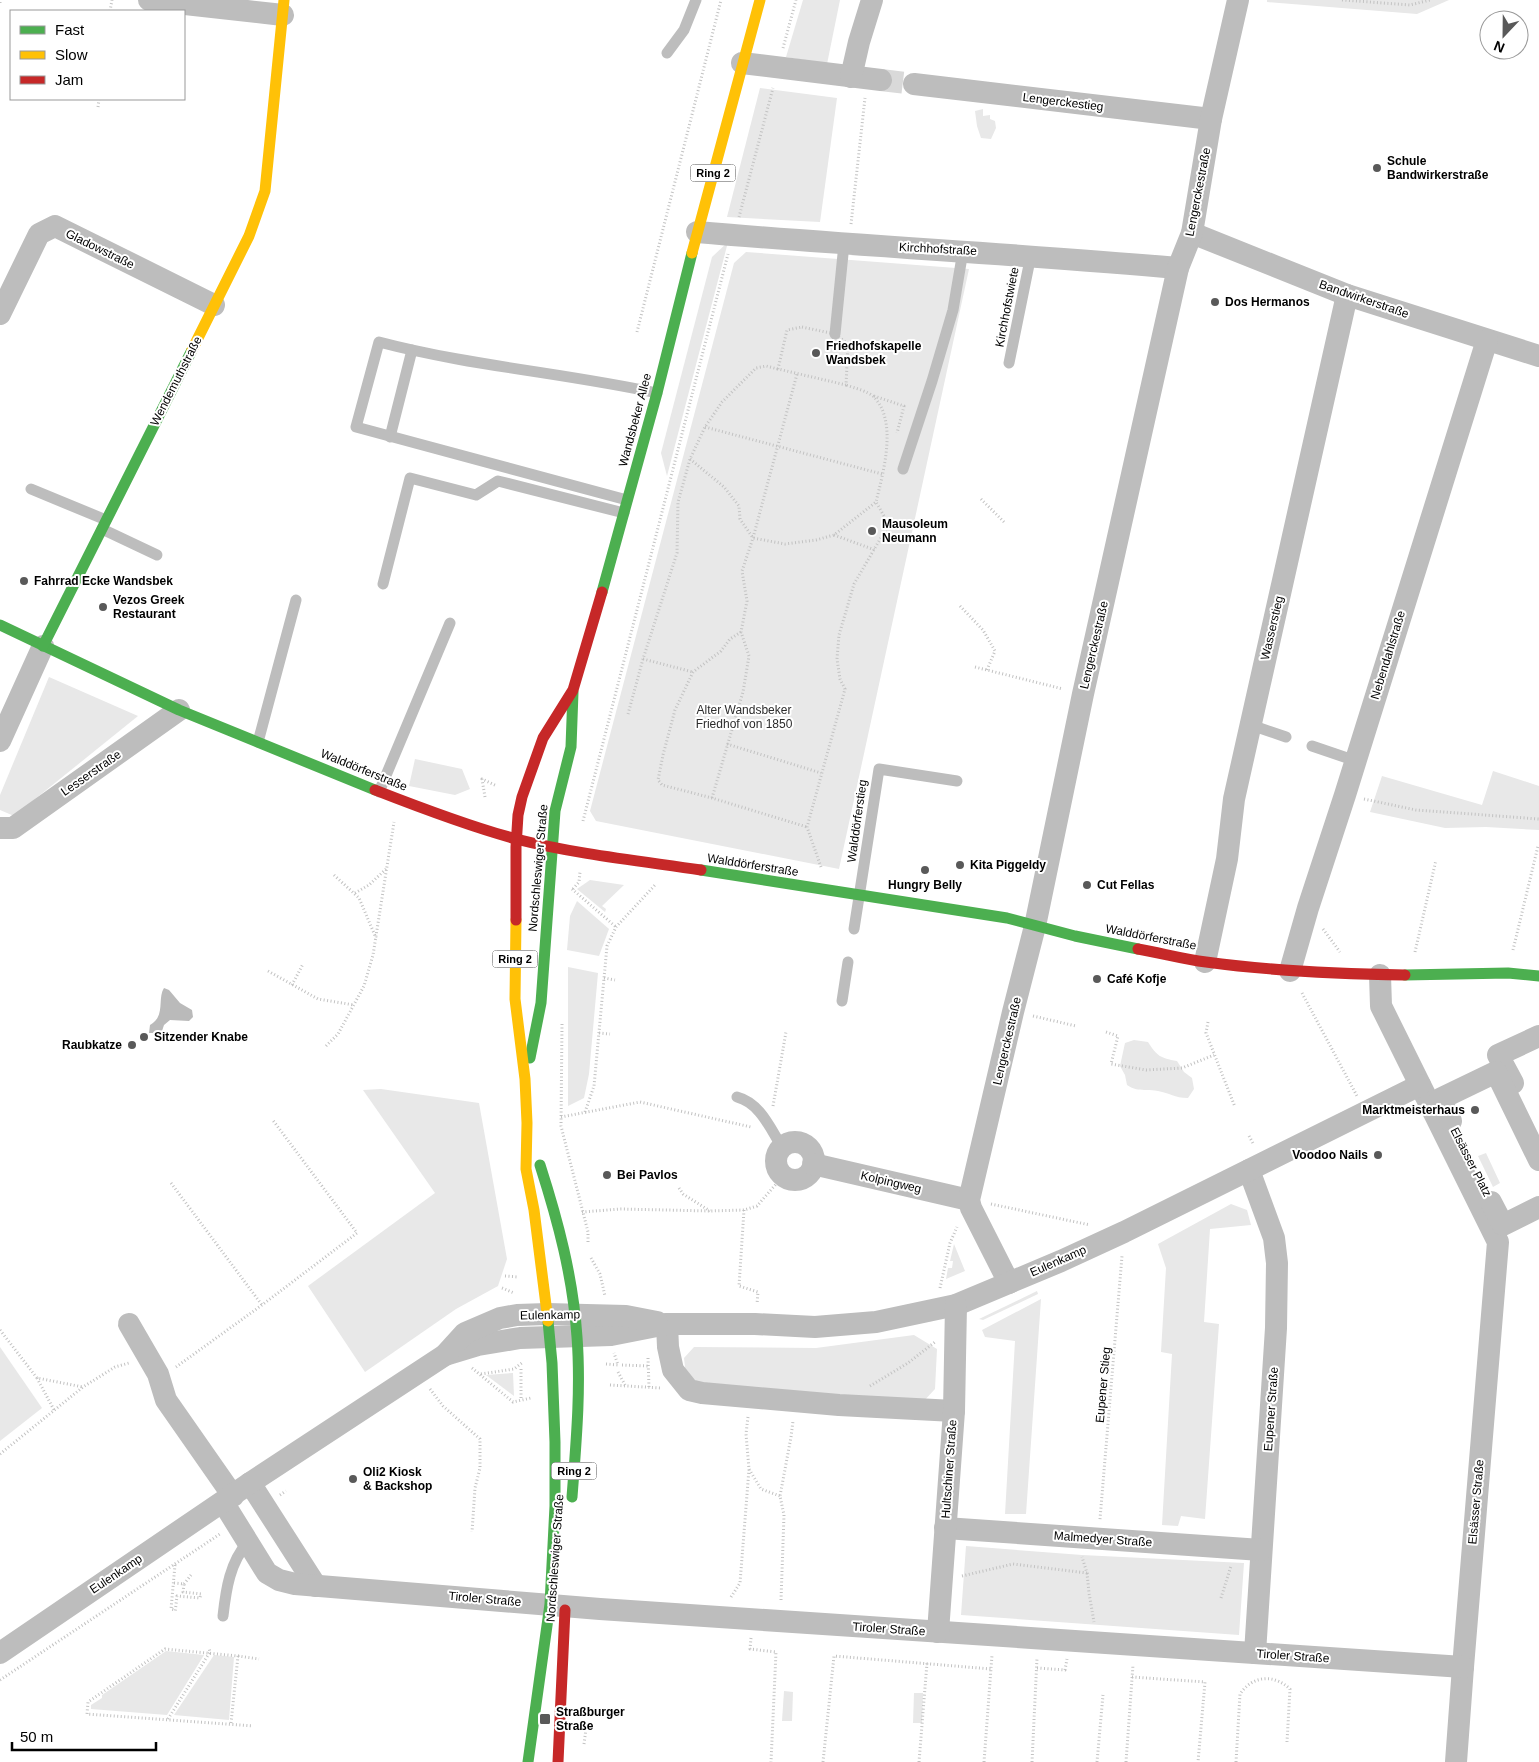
<svg xmlns="http://www.w3.org/2000/svg" width="1539" height="1762" font-family="Arial,sans-serif">
	<style>
		.green { fill: #e8e8e8 }
		.water { fill: #bababa }
		.lines { fill: none; stroke-linecap: round; stroke-linejoin: round }
		.street-tunnel { stroke: #d9d9d9; stroke-width: 22; stroke-dasharray: 22 11; stroke-linecap: butt }
		.path { stroke: #c2c2c2; stroke-width: 3; stroke-dasharray: 1 2.5; stroke-linecap: butt }
		.lane { stroke: #bdbdbd; stroke-width: 11 }
		.street { stroke: #bdbdbd; stroke-width: 22 }
		.fast { stroke: #4caf50; stroke-width: 11 }
		.slow { stroke: #ffc107; stroke-width: 11 }
		.jam { stroke: #c62828; stroke-width: 11 }
		.poi-dot { fill: #595959; stroke: #fff; stroke-width: 2 }
		.labels { text-anchor: middle; dominant-baseline: central; stroke-width: 4; stroke-linejoin: round; paint-order: stroke }
		.shield { fill: #fff; stroke: #4c4c4c; stroke-width: 1 }
		.shield-label { font-size: 11px; font-weight: bold; fill: #000 }
		.street-label { font-size: 12px; fill: #000; stroke: #fff }
		.poi-label { font-size: 12px; font-weight: bold; fill: #000; stroke: #fff; text-anchor: start }
		.park-label { font-size: 12px; fill: #2c2c2c; stroke: #fff }
	</style>
	<rect width="100%" height="100%" fill="#fff"/>
	<g class="green">
		<polygon points="803,0 840,0 827,64 786,57"/>
		<polygon points="1267,0 1449,0 1417,14 1267,2"/>
		<polygon points="760,88 837,98 820,222 727,217"/>
		<polygon points="983,109 983,116 990,115 990,119 995,121 996,128 991,139 981,138 977,126 975,111"/>
		<polygon points="728,242 667,476 661,453 712,257"/>
		<polygon points="746,252 969,269 839,869 596,821 590,811 734,263"/>
		<polygon points="49,677 138,716 14,816 0,810 0,795"/>
		<polygon points="415,759 462,769 470,789 455,795 409,786"/>
		<polygon points="1493,771 1539,786 1539,830 1486,827 1445,828 1370,812 1382,776 1482,805"/>
		<polygon points="590,880 624,885 602,906 606,909 605,912 577,889"/>
		<polygon points="577,901 609,929 599,956 567,950 570,916"/>
		<polygon points="568,967 598,973 589,1074 584,1098 568,1106"/>
		<path d="M 1134,1040 L 1148,1042 C 1157,1056 1160,1058 1177,1061 L 1184,1072 L 1192,1078 L 1194,1089 L 1188,1098 C 1174,1098 1170,1093 1158,1091 C 1145,1088 1139,1093 1127,1085 L 1125,1075 L 1120,1066 L 1125,1043 Z"/>
		<polygon points="381,1089 479,1103 507,1259 498,1286 456,1309 365,1372 308,1286 435,1193 363,1090"/>
		<polygon points="1486,1153 1500,1183 1493,1187 1478,1156"/>
		<polygon points="1231,1204 1247,1210 1251,1225 1210,1229 1204,1322 1219,1324 1205,1519 1181,1516 1178,1526 1162,1525 1172,1354 1161,1352 1166,1268 1158,1244"/>
		<polygon points="954,1244 965,1271 946,1279 948,1268 952,1268 953,1261 950,1261"/>
		<polygon points="1037,1291 1038,1294 983,1320 979,1319"/>
		<polygon points="1041,1299 1026,1514 1005,1514 1015,1341 985,1337 982,1330"/>
		<polygon points="914,1335 937,1349 935,1389 922,1403 704,1388 686,1376 684,1358 694,1347 816,1348"/>
		<polygon points="0,1347 42,1408 0,1441"/>
		<polygon points="513,1373 514,1396 486,1375"/>
		<polygon points="966,1546 1082,1555 1244,1563 1239,1635 961,1615"/>
		<polygon points="166,1651 204,1655 167,1715 91,1709 91,1705 102,1698 102,1695"/>
		<polygon points="214,1655 234,1657 229,1720 174,1715"/>
		<polygon points="784,1691 793,1692 792,1721 782,1721"/>
		<polygon points="914,1693 923,1693 922,1723 913,1723"/>
	</g>
	<path class="water" d="M 164,988 L 169,990 L 180,1003 L 192,1010 L 193,1017 L 189,1021 L 170,1020 L 164,1025 L 162,1031 L 157,1033 L 149,1033 L 150,1025 C 166,1016 157,999 164,988 Z"/>
	<g class="lines">
		<polyline class="street-tunnel" points="881,80 914,84"/>
		<g class="path">
			<polyline points="1342,0 1410,5 1430,0"/>
			<polyline points="0,3 0,0"/>
			<polyline points="110,11 112,0"/>
			<polyline points="783,48 796,0"/>
			<polyline points="98,107 99,99"/>
			<polyline points="739,217 773,88"/>
			<polyline points="851,224 865,98"/>
			<polygon points="802,327 835,334 848,344 846,385 778,369 787,330"/>
			<polyline points="637,332 721,0"/>
			<polyline points="874,396 904,406 897,433"/>
			<polyline points="705,427 882,474"/>
			<polyline points="690,459 724,487 739,506 740,519 753,538 785,544 816,540 834,535 876,502"/>
			<polyline points="981,499 1004,522"/>
			<polyline points="834,535 875,550"/>
			<polyline points="960,606 983,630 995,651 987,670"/>
			<polyline points="741,632 730,639 721,651 693,672 675,710 663,755 658,780 662,785 712,798 807,827"/>
			<polyline points="643,659 693,672"/>
			<polyline points="975,667 1063,689"/>
			<polyline points="628,714 643,659 677,553 678,502 690,459 705,427 722,402 756,368 766,366 778,369"/>
			<polyline points="727,744 821,773"/>
			<polyline points="485,797 482,779 497,786"/>
			<polyline points="712,798 743,692 749,656 741,632 747,601 742,571 753,538 797,374"/>
			<polyline points="1364,799 1416,810 1539,819"/>
			<polyline points="583,821 728,254"/>
			<path d="M 821,867 L 807,827 L 845,689 L 840,679 L 837,659 L 839,635 L 854,584 L 886,529 L 884,516 L 876,502 C 883,473 898,422 874,397 C 868,391 854,388 846,385"/>
			<polyline points="334,875 359,898 376,938"/>
			<polyline points="572,889 616,927"/>
			<polyline points="573,889 579,882 580,872"/>
			<polyline points="355,893 369,885 386,869"/>
			<polyline points="1323,929 1340,952"/>
			<polyline points="1513,950 1538,846"/>
			<polyline points="1415,952 1436,860"/>
			<polyline points="268,971 318,999 354,1005"/>
			<polyline points="604,978 615,980"/>
			<polyline points="292,985 303,964"/>
			<polyline points="1302,993 1357,1096"/>
			<polyline points="1033,1016 1076,1026"/>
			<polyline points="1208,1022 1206,1033 1235,1107"/>
			<polyline points="562,1024 561,1126 588,1232 588,1242"/>
			<polyline points="1106,1032 1118,1036 1111,1064 1146,1070 1182,1068 1214,1055"/>
			<polyline points="599,1033 610,1034"/>
			<polyline points="326,1046 338,1034 364,986 373,955 394,822"/>
			<polyline points="773,1106 786,1032"/>
			<polyline points="585,1112 594,1086 607,946 616,927 655,885"/>
			<polyline points="561,1117 640,1102 751,1127"/>
			<polyline points="1249,1136 1254,1145"/>
			<polyline points="171,1183 262,1305"/>
			<polyline points="679,1188 683,1194 710,1211"/>
			<polyline points="991,1204 1090,1225"/>
			<polyline points="744,1210 739,1286 758,1292 757,1304"/>
			<polyline points="582,1212 621,1209 710,1211 744,1210 757,1206 783,1176"/>
			<polyline points="591,1258 600,1274 605,1296"/>
			<polyline points="505,1276 518,1277"/>
			<polyline points="502,1288 514,1293"/>
			<polyline points="940,1288 950,1243 957,1227"/>
			<polyline points="0,1330 37,1378 83,1387"/>
			<polyline points="648,1358 649,1387"/>
			<polyline points="606,1364 618,1365 614,1353"/>
			<polyline points="622,1365 648,1366"/>
			<polyline points="176,1367 262,1305 357,1233 272,1119"/>
			<polyline points="472,1368 513,1402 531,1398"/>
			<polyline points="521,1369 521,1400"/>
			<polyline points="618,1372 625,1385"/>
			<polyline points="481,1374 514,1369 523,1362"/>
			<polyline points="37,1378 54,1410"/>
			<polyline points="610,1385 661,1388"/>
			<polyline points="870,1386 908,1363 935,1342"/>
			<polyline points="430,1389 443,1406 480,1439 480,1468 475,1488 472,1532"/>
			<polyline points="748,1417 746,1434 749,1469 761,1489 780,1496"/>
			<polyline points="0,1454 83,1387 115,1367 129,1363"/>
			<polyline points="280,1495 286,1491"/>
			<polyline points="1100,1519 1122,1256"/>
			<polyline points="175,1565 171,1609 175,1610"/>
			<polyline points="1087,1573 1089,1593 1094,1622"/>
			<polyline points="962,1576 1013,1564 1087,1573 1082,1557"/>
			<polyline points="174,1583 184,1584 183,1592 201,1594 200,1598 177,1596 175,1613"/>
			<polyline points="184,1584 191,1575"/>
			<polyline points="731,1597 740,1583 749,1469"/>
			<polyline points="1221,1598 1231,1566"/>
			<polyline points="781,1600 784,1515 780,1496 791,1437 793,1421"/>
			<polyline points="751,1638 750,1649 776,1652 771,1762"/>
			<polyline points="238,1656 259,1659"/>
			<polyline points="1037,1668 1065,1670 1067,1659"/>
			<polyline points="1132,1677 1205,1682 1198,1762"/>
			<polyline points="0,1680 220,1534"/>
			<polyline points="168,1719 210,1652 209,1648"/>
			<polyline points="231,1723 238,1656 165,1649 88,1702 87,1714 253,1726"/>
			<polyline points="584,1744 586,1729"/>
			<polyline points="823,1762 834,1656 991,1669"/>
			<polyline points="919,1762 927,1663"/>
			<polyline points="984,1762 992,1655"/>
			<polyline points="1032,1762 1037,1658"/>
			<polyline points="1097,1762 1103,1695"/>
			<polyline points="1126,1762 1133,1665"/>
			<path d="M 1236,1762 L 1240,1694 C 1253,1675 1274,1674 1290,1689 L 1287,1742"/>
		</g>
		<g class="lane">
			<polyline points="667,53 684,30 696,0"/>
			<polyline points="835,334 844,244"/>
			<polyline points="1009,363 1031,255"/>
			<polyline points="390,437 412,350"/>
			<polyline points="903,469 932,381 953,310 963,251"/>
			<polyline points="31,489 106,520"/>
			<path d="M 627,500 L 356,427 L 379,342 C 470,366 565,373 657,393"/>
			<polyline points="102,529 157,555"/>
			<polyline points="383,584 410,478 476,495 498,481 624,513"/>
			<polyline points="1251,725 1286,737"/>
			<polyline points="258,742 296,600"/>
			<polyline points="1312,746 1356,761"/>
			<polyline points="379,792 450,623"/>
			<polyline points="854,929 879,769 957,781"/>
			<polyline points="842,1001 848,962"/>
			<path d="M 737,1097 C 760,1103 770,1128 782,1147"/>
			<path d="M 223,1616 C 226,1589 230,1562 248,1542"/>
		</g>
		<g class="street">
			<polyline points="149,0 283,15"/>
			<polyline points="742,63 881,80"/>
			<polyline points="851,77 859,42 872,0"/>
			<polyline points="914,84 1211,119"/>
			<path d="M 697,232 C 857,246 1018,254 1178,268"/>
			<polyline points="1192,233 1347,295 1539,356"/>
			<polyline points="0,314 39,234 55,226 214,305"/>
			<polyline points="0,741 43,646"/>
			<polyline points="0,828 13,828 179,710"/>
			<polyline points="1205,962 1227,859 1234,799 1347,295"/>
			<polyline points="1290,971 1308,908 1345,795 1487,340"/>
			<polyline points="1380,975 1381,1006 1498,1242 1463,1667 1456,1762"/>
			<polyline points="1513,1083 1498,1055 1539,1036"/>
			<polyline points="1451,1121 1440,1099 1496,1072 1539,1160"/>
			<circle cx="795" cy="1161" r="19"/>
			<polyline points="813,1164 969,1200"/>
			<polyline points="1249,1170 1274,1238 1277,1263 1276,1328 1255,1653"/>
			<polyline points="1491,1202 1503,1225 1539,1207"/>
			<polyline points="1009,1283 971,1208 969,1200 1013,1012 1035,926 1083,694 1178,268 1192,233 1211,119 1238,0"/>
			<polyline points="129,1324 158,1374 166,1400 233,1496"/>
			<polyline points="667,1324 668,1347 673,1370 689,1390 702,1393 839,1405 954,1411"/>
			<polyline points="445,1355 478,1345 520,1338 611,1335 667,1324 755,1324 815,1327 876,1322 956,1305 1061,1261 1124,1232 1420,1085"/>
			<polyline points="250,1483 316,1586"/>
			<polyline points="223,1502 267,1573 279,1580 295,1584 600,1609 1463,1667"/>
			<polyline points="945,1528 1261,1550"/>
			<polyline points="938,1632 954,1411 956,1305"/>
			<polyline points="0,1653 250,1483 445,1355 465,1333 500,1318 517,1315 547,1314 626,1316 657,1322"/>
		</g>
		<g class="fast">
			<polyline points="602,592 657,393 692,253"/>
			<polyline points="0,625 179,710 375,790"/>
			<polyline points="43,646 192,350"/>
			<polyline points="701,870 1007,918 1075,936 1138,949"/>
			<polyline points="1405,975 1508,973 1539,976"/>
			<polyline points="530,1058 541,1003 555,811 571,747 573,692"/>
			<path d="M 540,1165 C 558,1221 573,1277 577,1337 C 581,1390 576,1444 572,1497"/>
			<polyline points="528,1762 550,1604 555,1506 555,1442 552,1363 548,1321"/>
		</g>
		<g class="slow">
			<polyline points="692,253 760,0"/>
			<polyline points="192,350 249,236 265,191 284,0"/>
			<polyline points="516,920 515,999 525,1079 527,1123 526,1169 534,1210 548,1321"/>
		</g>
		<g class="jam">
			<path d="M 375,790 C 421,808 468,826 516,839 C 575,854 640,861 701,870"/>
			<polyline points="516,920 516,847 518,815 522,797 543,738 573,690 602,592"/>
			<path d="M 1138,949 C 1161,953 1183,959 1206,962 C 1272,971 1339,974 1405,975"/>
			<polyline points="558,1762 565,1610"/>
		</g>
	</g>
	<g class="poi-dot">
		<circle cx="1377" cy="168" r="5"/>
		<circle cx="1215" cy="302" r="5"/>
		<circle cx="816" cy="353" r="5"/>
		<circle cx="872" cy="531" r="5"/>
		<circle cx="24" cy="581" r="5"/>
		<circle cx="103" cy="607" r="5"/>
		<circle cx="960" cy="865" r="5"/>
		<circle cx="925" cy="870" r="5"/>
		<circle cx="1087" cy="885" r="5"/>
		<circle cx="1097" cy="979" r="5"/>
		<circle cx="144" cy="1037" r="5"/>
		<circle cx="132" cy="1045" r="5"/>
		<circle cx="1475" cy="1110" r="5"/>
		<circle cx="1378" cy="1155" r="5"/>
		<circle cx="607" cy="1175" r="5"/>
		<circle cx="353" cy="1479" r="5"/>
		<rect x="539" y="1713" width="12" height="12" rx="2.5"/>
	</g>
	<g class="labels">
		<g class="shield">
			<rect x="690.5" y="164.5" width="45" height="17" rx="4"/>
			<rect x="492.5" y="950.5" width="45" height="17" rx="4"/>
			<rect x="551.5" y="1462.5" width="45" height="17" rx="4"/>
		</g>
		<g class="shield-label">
			<text x="713" y="173">Ring 2</text>
			<text x="515" y="959">Ring 2</text>
			<text x="574" y="1471">Ring 2</text>
		</g>
		<g class="street-label">
			<text transform="translate(1063 102) rotate(7)">Lengerckestieg</text>
			<text transform="translate(1198 192) rotate(-79)">Lengerckestraße</text>
			<text transform="translate(100 249) rotate(26)">Gladowstraße</text>
			<text transform="translate(938 249) rotate(3)">Kirchhofstraße</text>
			<text transform="translate(1364 299) rotate(19)">Bandwirkerstraße</text>
			<text transform="translate(1007 307) rotate(-79)">Kirchhofstwiete</text>
			<text transform="translate(176 381) rotate(-63)">Wendemuthstraße</text>
			<text transform="translate(635 420) rotate(-75)">Wandsbeker Allee</text>
			<text transform="translate(1272 628) rotate(-77)">Wasserstieg</text>
			<text transform="translate(1094 645) rotate(-77)">Lengerckestraße</text>
			<text transform="translate(1388 655) rotate(-73)">Nebendahlstraße</text>
			<text transform="translate(364 770) rotate(22)">Walddörferstraße</text>
			<text transform="translate(91 773) rotate(-35)">Lesserstraße</text>
			<text transform="translate(857 821) rotate(-82)">Walddörferstieg</text>
			<text transform="translate(753 865) rotate(9)">Walddörferstraße</text>
			<text transform="translate(538 868) rotate(-85)">Nordschleswiger Straße</text>
			<text transform="translate(1151 937) rotate(11)">Walddörferstraße</text>
			<text transform="translate(1007 1041) rotate(-77)">Lengerckestraße</text>
			<text transform="translate(1471 1162) rotate(63)">Elsässer Platz</text>
			<text transform="translate(891 1182) rotate(13)">Kolpingweg</text>
			<text transform="translate(1058 1261) rotate(-24)">Eulenkamp</text>
			<text transform="translate(550 1315) rotate(-1)">Eulenkamp</text>
			<text transform="translate(1103 1385) rotate(-85)">Eupener Stieg</text>
			<text transform="translate(1271 1409) rotate(-86)">Eupener Straße</text>
			<text transform="translate(949 1469) rotate(-86)">Hultschiner Straße</text>
			<text transform="translate(1476 1502) rotate(-85)">Elsässer Straße</text>
			<text transform="translate(1103 1539) rotate(4)">Malmedyer Straße</text>
			<text transform="translate(555 1558) rotate(-86)">Nordschleswiger Straße</text>
			<text transform="translate(116 1574) rotate(-34)">Eulenkamp</text>
			<text transform="translate(485 1599) rotate(5)">Tiroler Straße</text>
			<text transform="translate(889 1629) rotate(4)">Tiroler Straße</text>
			<text transform="translate(1293 1656) rotate(4)">Tiroler Straße</text>
		</g>
		<g class="poi-label">
			<text x="1387" y="161">Schule<tspan x="1387" dy="14">Bandwirkerstraße</tspan></text>
			<text x="1225" y="302">Dos Hermanos</text>
			<text x="826" y="346">Friedhofskapelle<tspan x="826" dy="14">Wandsbek</tspan></text>
			<text x="882" y="524">Mausoleum<tspan x="882" dy="14">Neumann</tspan></text>
			<text x="34" y="581">Fahrrad Ecke Wandsbek</text>
			<text x="113" y="600">Vezos Greek<tspan x="113" dy="14">Restaurant</tspan></text>
			<text x="970" y="865">Kita Piggeldy</text>
			<text x="925" y="885" text-anchor="middle">Hungry Belly</text>
			<text x="1097" y="885">Cut Fellas</text>
			<text x="1107" y="979">Café Kofje</text>
			<text x="154" y="1037">Sitzender Knabe</text>
			<text x="122" y="1045" text-anchor="end">Raubkatze</text>
			<text x="1465" y="1110" text-anchor="end">Marktmeisterhaus</text>
			<text x="1368" y="1155" text-anchor="end">Voodoo Nails</text>
			<text x="617" y="1175">Bei Pavlos</text>
			<text x="363" y="1472">Oli2 Kiosk<tspan x="363" dy="14">&amp; Backshop</tspan></text>
			<text x="556" y="1712">Straßburger<tspan x="556" dy="14">Straße</tspan></text>
		</g>
		<g class="park-label">
			<text x="744" y="710">Alter Wandsbeker<tspan x="744" dy="14">Friedhof von 1850</tspan></text>
		</g>
	</g>
	<rect x="10" y="10" width="175" height="90" fill="#ffffff" stroke="#999999"/>
	<rect x="20" y="26" width="25" height="8" fill="#4caf50" stroke="#999999"/>
	<text x="55" y="35" font-size="15" fill="#000000">Fast</text>
	<rect x="20" y="51" width="25" height="8" fill="#ffc107" stroke="#999999"/>
	<text x="55" y="60" font-size="15" fill="#000000">Slow</text>
	<rect x="20" y="76" width="25" height="8" fill="#c62828" stroke="#999999"/>
	<text x="55" y="85" font-size="15" fill="#000000">Jam</text>
	<g transform="translate(1504 35) rotate(202)"><circle r="24" fill="#ffffff" stroke="#999999"/>
	<path d="M0-4L9 19L0 12L-9 19Z" fill="#595959"/>
	<text y="-8" font-size="14" font-weight="bold" text-anchor="middle" fill="#000000">N</text>
	</g>
	<path d="M12 1742v8h144v-8" fill="none" stroke="#000000" stroke-width="2.5"/>
	<text x="20" y="1742" font-size="15" fill="#000000" stroke="#ffffff" stroke-width="4" paint-order="stroke">50 m</text>
</svg>
